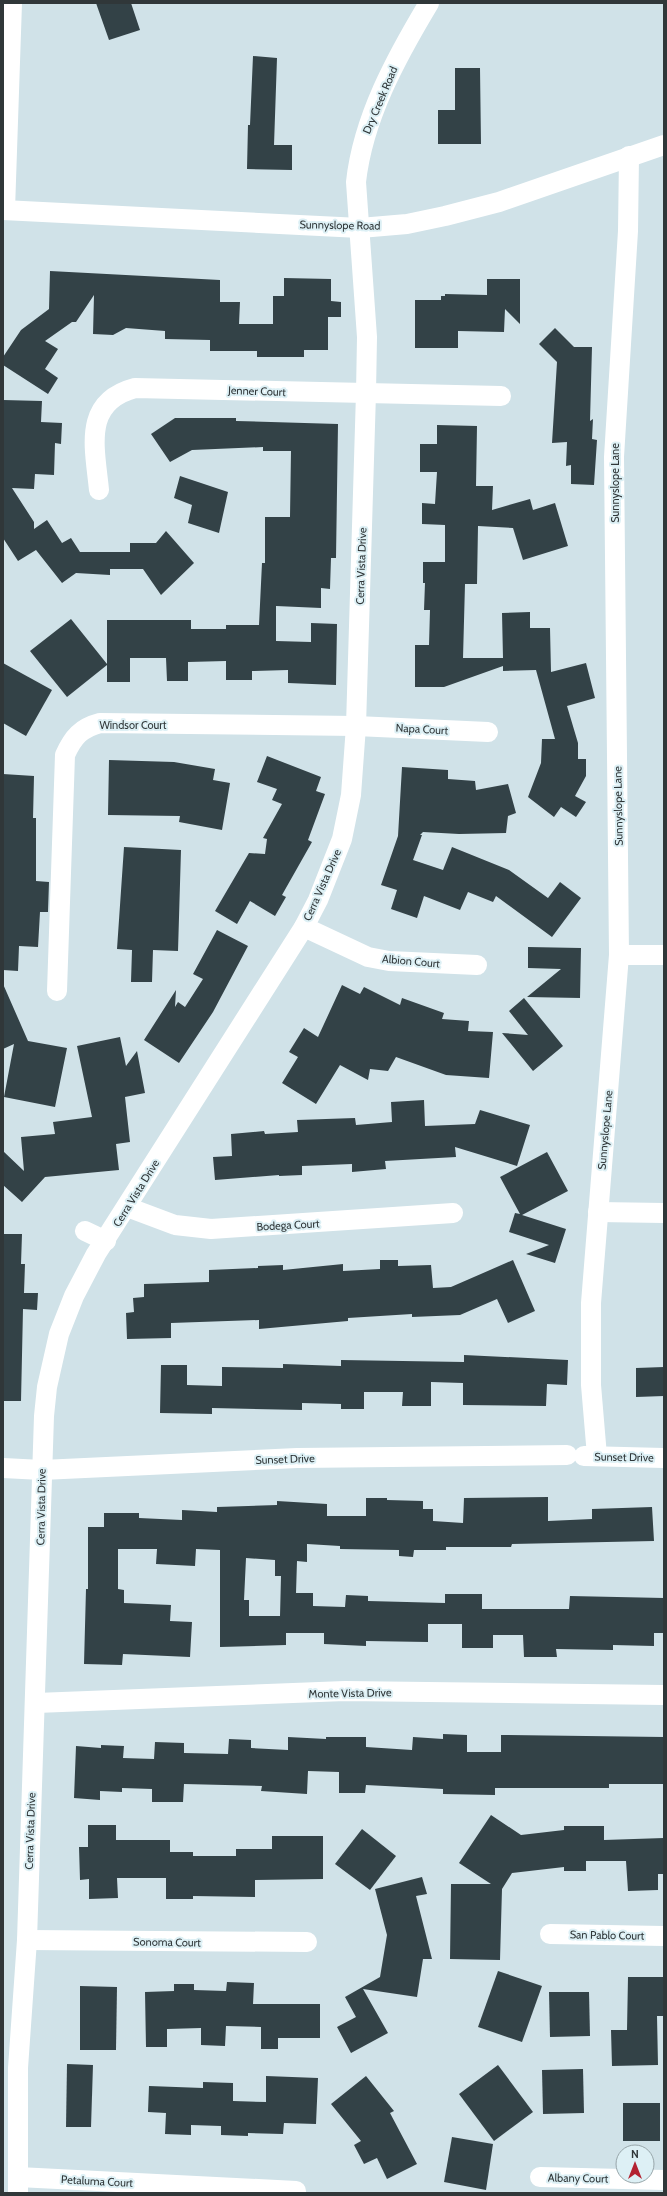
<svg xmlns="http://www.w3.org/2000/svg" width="667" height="2196" font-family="Cabin,sans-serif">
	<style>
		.building { fill: #334247; fill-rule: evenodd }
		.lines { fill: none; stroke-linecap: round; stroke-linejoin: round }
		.minor { stroke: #fff; stroke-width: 20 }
		.labels { text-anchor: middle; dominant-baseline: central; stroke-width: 4; stroke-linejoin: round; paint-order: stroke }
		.street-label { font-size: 11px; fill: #303739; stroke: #ddf0f5 }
	</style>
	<rect width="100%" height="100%" fill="#d0e2e8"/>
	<g class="building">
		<polygon points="96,3 131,3 140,30 109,40"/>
		<polygon points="253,56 277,58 274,145 292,145 292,170 247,169 248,125 250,125"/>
		<polygon points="455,68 480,68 481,144 438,144 438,110 455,110"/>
		<polygon points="50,271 220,280 220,302 240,302 239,324 273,324 273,296 284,296 284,278 331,279 331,301 341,302 341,317 328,317 328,350 304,350 304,357 257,357 257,351 210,351 210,340 165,339 165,331 126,328 113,335 93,334 94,295 76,322 72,322 45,341 58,349 45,369 58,378 48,394 3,365 3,357 21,330 49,309"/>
		<polygon points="487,279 520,279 520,324 505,309 504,332 458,331 458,348 415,348 415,300 441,300 441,296 445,296 445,294 487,295"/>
		<polygon points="555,328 574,347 592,347 590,421 593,419 592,439 597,440 594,485 571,484 571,465 566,466 567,442 552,443 557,362 539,344"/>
		<polygon points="3,400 42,401 41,422 62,423 61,444 55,443 54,475 35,474 34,489 12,488 34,522 34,529 47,520 62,543 71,538 80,552 130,552 130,543 156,543 166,531 194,563 161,595 143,569 110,569 110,575 76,573 62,583 36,550 18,561 3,538"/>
		<polygon points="175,418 236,418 236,421 338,424 336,558 331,558 330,589 321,588 321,608 276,606 276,641 311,642 311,623 337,624 336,685 288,683 288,670 252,671 252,680 226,680 226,661 188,662 188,681 167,681 166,658 130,658 130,682 107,682 107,665 67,697 30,651 71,619 107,664 107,620 191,620 191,629 226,629 226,625 259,625 262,563 265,563 265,517 290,517 291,451 263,451 263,447 192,450 170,462 151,434"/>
		<polygon points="437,425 477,426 476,486 493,486 492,510 530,499 533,510 555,503 568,546 523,560 513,528 478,526 477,584 465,584 463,658 503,658 502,613 530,612 530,628 550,628 551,672 586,663 595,698 567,706 578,743 578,759 586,759 586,776 575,796 586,802 576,817 561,807 554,817 528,797 541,763 542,739 555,739 536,670 503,671 503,666 444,687 415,687 415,645 429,645 430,610 424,610 425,583 423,583 423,562 445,562 445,525 422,524 422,503 435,504 437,472 420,472 420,444 437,444"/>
		<polygon points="180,476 228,492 219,533 188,523 192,505 174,498"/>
		<polygon points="3,663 52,690 26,736 3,723"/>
		<polygon points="267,756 321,777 316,791 325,794 308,840 312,842 282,895 286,897 275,916 250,901 237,924 215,911 249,853 265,854 267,839 263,838 282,804 272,800 277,789 257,782"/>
		<polygon points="109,760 174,762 215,769 213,780 230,783 222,830 179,822 180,816 108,815"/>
		<polygon points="402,767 448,770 448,779 475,781 476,790 508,784 516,813 508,816 506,833 459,834 423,832 420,835 422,835 413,860 443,870 452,847 509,870 548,898 560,882 581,898 552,937 496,896 493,902 468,892 460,910 424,896 417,918 391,909 397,890 381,885 398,836"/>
		<polygon points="3,774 34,776 33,818 36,818 36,881 49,882 48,912 40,912 38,947 19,946 18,971 3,970"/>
		<polygon points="124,847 181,850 178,951 153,950 152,982 131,982 132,950 117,949"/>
		<polygon points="217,930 248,946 213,1012 179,1063 144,1040 176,990 175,1007 178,1002 185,1007 203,979 193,974"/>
		<polygon points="528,947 581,948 580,998 527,997 561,969 528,968"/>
		<polygon points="3,984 28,1041 67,1048 55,1107 4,1097 14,1044 3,1049"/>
		<polygon points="342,985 360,994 364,987 400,1005 402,998 444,1013 442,1019 469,1021 468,1031 493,1032 489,1078 446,1075 396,1057 388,1071 370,1069 368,1080 340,1065 316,1104 282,1083 298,1057 289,1052 304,1028 318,1037"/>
		<polygon points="524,998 563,1046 533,1071 502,1033 528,1035 509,1011"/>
		<polygon points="120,1037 126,1066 137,1051 145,1093 125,1097 130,1142 116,1144 119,1170 45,1177 22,1202 3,1185 3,1151 24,1171 21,1137 55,1134 53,1122 92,1117 77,1046"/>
		<polygon points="424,1100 425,1126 475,1124 480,1110 530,1125 517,1166 455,1147 456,1157 385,1161 386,1169 352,1172 352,1164 302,1166 302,1175 279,1176 279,1175 215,1180 213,1157 232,1156 231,1134 264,1131 265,1134 298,1132 297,1120 355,1118 356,1125 392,1122 391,1102"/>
		<polygon points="547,1152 568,1191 522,1215 566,1229 555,1263 526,1254 549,1245 509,1232 515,1213 520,1214 500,1177"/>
		<polygon points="3,1234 22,1234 21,1264 25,1264 24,1293 38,1293 37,1310 23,1309 21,1401 3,1401"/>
		<polygon points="380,1260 398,1260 398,1266 431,1265 433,1288 451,1287 513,1260 535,1311 508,1323 497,1299 460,1315 412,1317 412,1314 348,1318 348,1321 259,1329 259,1320 171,1323 171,1338 127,1339 126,1313 134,1312 133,1298 144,1297 144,1284 209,1282 209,1270 258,1268 258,1266 283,1265 283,1270 343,1264 343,1271 380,1269"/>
		<polygon points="464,1355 568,1360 567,1385 547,1384 546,1406 463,1405 463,1383 431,1382 431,1406 402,1406 403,1392 364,1392 364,1409 341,1409 341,1404 302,1403 302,1410 212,1408 212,1414 160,1413 161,1365 187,1365 187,1385 222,1386 222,1367 283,1368 283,1364 341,1366 341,1360 464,1362"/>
		<polygon points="664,1367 664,1396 636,1397 636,1368"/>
		<path d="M 548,1497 L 548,1521 L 592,1519 L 592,1509 L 652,1507 L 654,1541 L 512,1544 L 511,1547 L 446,1547 L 446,1550 L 414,1550 L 413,1557 L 399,1556 L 399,1550 L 340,1549 L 340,1546 L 307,1544 L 307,1562 L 297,1561 L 296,1593 L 313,1593 L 313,1606 L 345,1607 L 346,1595 L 368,1596 L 368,1601 L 445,1603 L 445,1594 L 482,1594 L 482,1609 L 569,1609 L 570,1596 L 664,1598 L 664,1633 L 654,1633 L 654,1646 L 613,1645 L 613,1650 L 556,1649 L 557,1657 L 524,1657 L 523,1635 L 493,1635 L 493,1648 L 462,1648 L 462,1624 L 428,1624 L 428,1642 L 366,1641 L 366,1646 L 324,1644 L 324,1633 L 286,1633 L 286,1645 L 220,1647 L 220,1550 L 196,1549 L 195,1566 L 156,1564 L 157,1549 L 118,1549 L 118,1589 L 124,1590 L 124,1603 L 171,1605 L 170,1621 L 192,1622 L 190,1657 L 123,1654 L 122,1665 L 84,1664 L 86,1589 L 88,1589 L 88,1527 L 104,1527 L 104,1513 L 139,1513 L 139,1518 L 182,1520 L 182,1510 L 217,1512 L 217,1507 L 277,1505 L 277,1501 L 327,1504 L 327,1516 L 366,1516 L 366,1498 L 387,1498 L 387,1500 L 423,1501 L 423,1509 L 433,1509 L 433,1521 L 463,1523 L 464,1498 ZM 246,1558 L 275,1560 L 275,1576 L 281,1576 L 280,1616 L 249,1616 L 249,1600 L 244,1600 Z"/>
		<polygon points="443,1734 467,1735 467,1752 501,1752 501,1735 664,1737 664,1784 609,1784 609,1788 495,1788 495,1795 443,1794 443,1789 366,1785 365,1793 339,1793 339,1772 308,1771 307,1794 261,1791 262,1786 184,1784 183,1802 152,1802 152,1789 122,1788 122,1792 100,1791 100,1800 74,1798 76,1746 101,1748 101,1745 124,1746 123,1758 154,1759 155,1742 184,1743 184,1753 228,1754 229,1739 251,1740 251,1748 288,1750 288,1737 326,1739 326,1737 366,1737 366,1747 412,1750 413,1737 443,1739"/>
		<polygon points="491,1815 521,1835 564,1830 564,1826 604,1826 604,1840 664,1838 664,1874 658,1874 658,1890 628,1891 626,1861 586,1861 586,1871 564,1871 564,1867 512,1873 502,1889 500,1960 450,1959 451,1884 491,1884 459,1863"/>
		<polygon points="88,1825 116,1825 116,1840 170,1840 170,1852 193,1852 193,1856 236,1856 236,1849 272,1849 272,1836 323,1836 323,1879 255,1880 255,1897 193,1896 193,1899 166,1899 166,1878 117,1878 118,1898 89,1899 89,1879 80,1880 79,1847 88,1847"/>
		<polygon points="362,1829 396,1856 370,1890 335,1864"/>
		<polygon points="422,1877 427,1894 416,1896 432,1959 423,1959 417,1997 363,1989 388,2033 351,2053 337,2027 356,2017 345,1997 380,1977 387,1935 375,1889"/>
		<polygon points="498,1971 542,1986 522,2042 478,2027"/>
		<polygon points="628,1977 664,1977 664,2016 657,2016 658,2065 612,2066 611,2030 627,2030"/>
		<polygon points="227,1982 254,1983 253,2004 320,2004 320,2038 278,2038 278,2049 261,2049 261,2027 226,2026 225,2046 201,2045 201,2028 167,2029 167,2047 146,2047 145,1992 174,1991 174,1984 194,1984 194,1990 226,1991"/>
		<polygon points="80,1986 117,1987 116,2050 80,2050"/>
		<polygon points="549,1992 589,1992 590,2036 550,2037"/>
		<polygon points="67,2064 93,2065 91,2127 66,2127"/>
		<polygon points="498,2065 533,2112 494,2141 459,2094"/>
		<polygon points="583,2069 584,2113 543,2114 542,2070"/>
		<polygon points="266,2076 318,2078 316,2124 284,2123 283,2134 248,2133 248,2136 221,2135 221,2126 191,2125 191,2135 165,2134 166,2113 148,2112 149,2086 203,2088 203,2082 233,2083 233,2101 266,2102"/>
		<polygon points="366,2076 394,2111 390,2113 417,2164 387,2179 377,2158 364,2164 354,2145 361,2141 331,2104"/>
		<rect x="623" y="2103" width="37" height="38"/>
		<polygon points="452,2137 493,2144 486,2190 444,2182"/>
	</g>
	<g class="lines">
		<g class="minor">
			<polyline points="3,210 360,228 407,224 445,216 499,202 664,145"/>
			<polyline points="5,210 12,3"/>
			<path d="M 99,490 C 95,448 82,402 135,388 L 501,396"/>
			<polyline points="304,927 368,957 389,961 477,965"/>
			<polyline points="619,955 664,955"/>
			<path d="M 57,991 L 65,755 C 73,737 81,728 100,723 L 356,726 L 488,732"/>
			<polyline points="127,1207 175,1225 211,1229 453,1213"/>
			<polyline points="598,1212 664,1213"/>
			<polyline points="85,1231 106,1241"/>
			<polyline points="584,1456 664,1458"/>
			<polyline points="597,1456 591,1385 591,1303 619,955 614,457 628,231 629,156"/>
			<polyline points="3,1468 42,1470 297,1458 567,1455"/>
			<polyline points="36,1703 345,1691 664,1695"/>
			<polyline points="550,1934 664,1936"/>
			<polyline points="27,1940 307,1942"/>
			<polyline points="18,2177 296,2191"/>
			<polyline points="540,2177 664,2180"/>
			<path d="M 18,2193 L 18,2068 L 27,1940 L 44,1416 L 47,1387 L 59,1334 L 74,1296 L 96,1254 L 304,927 L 318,900 L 342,839 L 351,795 L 356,726 L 366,393 L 367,337 L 356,182 C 363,118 396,58 429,3"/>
		</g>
	</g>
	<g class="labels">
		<g class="street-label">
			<text transform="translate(380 100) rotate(-67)">Dry Creek Road</text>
			<text transform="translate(340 225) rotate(1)">Sunnyslope Road</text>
			<text transform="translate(257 391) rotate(2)">Jenner Court</text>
			<text transform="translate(615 483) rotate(-90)">Sunnyslope Lane</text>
			<text transform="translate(361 566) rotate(-88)">Cerra Vista Drive</text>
			<text x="133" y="725">Windsor Court</text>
			<text transform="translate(422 729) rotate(3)">Napa Court</text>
			<text transform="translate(618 806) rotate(-91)">Sunnyslope Lane</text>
			<text transform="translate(322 885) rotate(-66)">Cerra Vista Drive</text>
			<text transform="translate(411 961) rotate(5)">Albion Court</text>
			<text transform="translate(605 1130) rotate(-85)">Sunnyslope Lane</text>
			<text transform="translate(136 1193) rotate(-58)">Cerra Vista Drive</text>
			<text transform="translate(288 1225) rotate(-3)">Bodega Court</text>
			<text transform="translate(624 1457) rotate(1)">Sunset Drive</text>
			<text transform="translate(285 1459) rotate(-2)">Sunset Drive</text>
			<text transform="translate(41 1507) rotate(-89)">Cerra Vista Drive</text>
			<text transform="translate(350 1693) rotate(-1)">Monte Vista Drive</text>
			<text transform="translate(30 1831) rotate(-88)">Cerra Vista Drive</text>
			<text transform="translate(607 1935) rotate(1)">San Pablo Court</text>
			<text transform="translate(167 1942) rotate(1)">Sonoma Court</text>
			<text transform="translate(578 2178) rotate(1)">Albany Court</text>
			<text transform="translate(97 2181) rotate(3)">Petaluma Court</text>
		</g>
	</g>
	<rect width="667" height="2196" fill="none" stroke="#303739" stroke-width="8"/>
	<g transform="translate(635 2164)"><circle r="19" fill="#ddf0f5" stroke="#98a6aa"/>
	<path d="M0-3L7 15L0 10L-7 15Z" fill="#b32130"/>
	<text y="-6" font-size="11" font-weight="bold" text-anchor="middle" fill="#303739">N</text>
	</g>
</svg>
